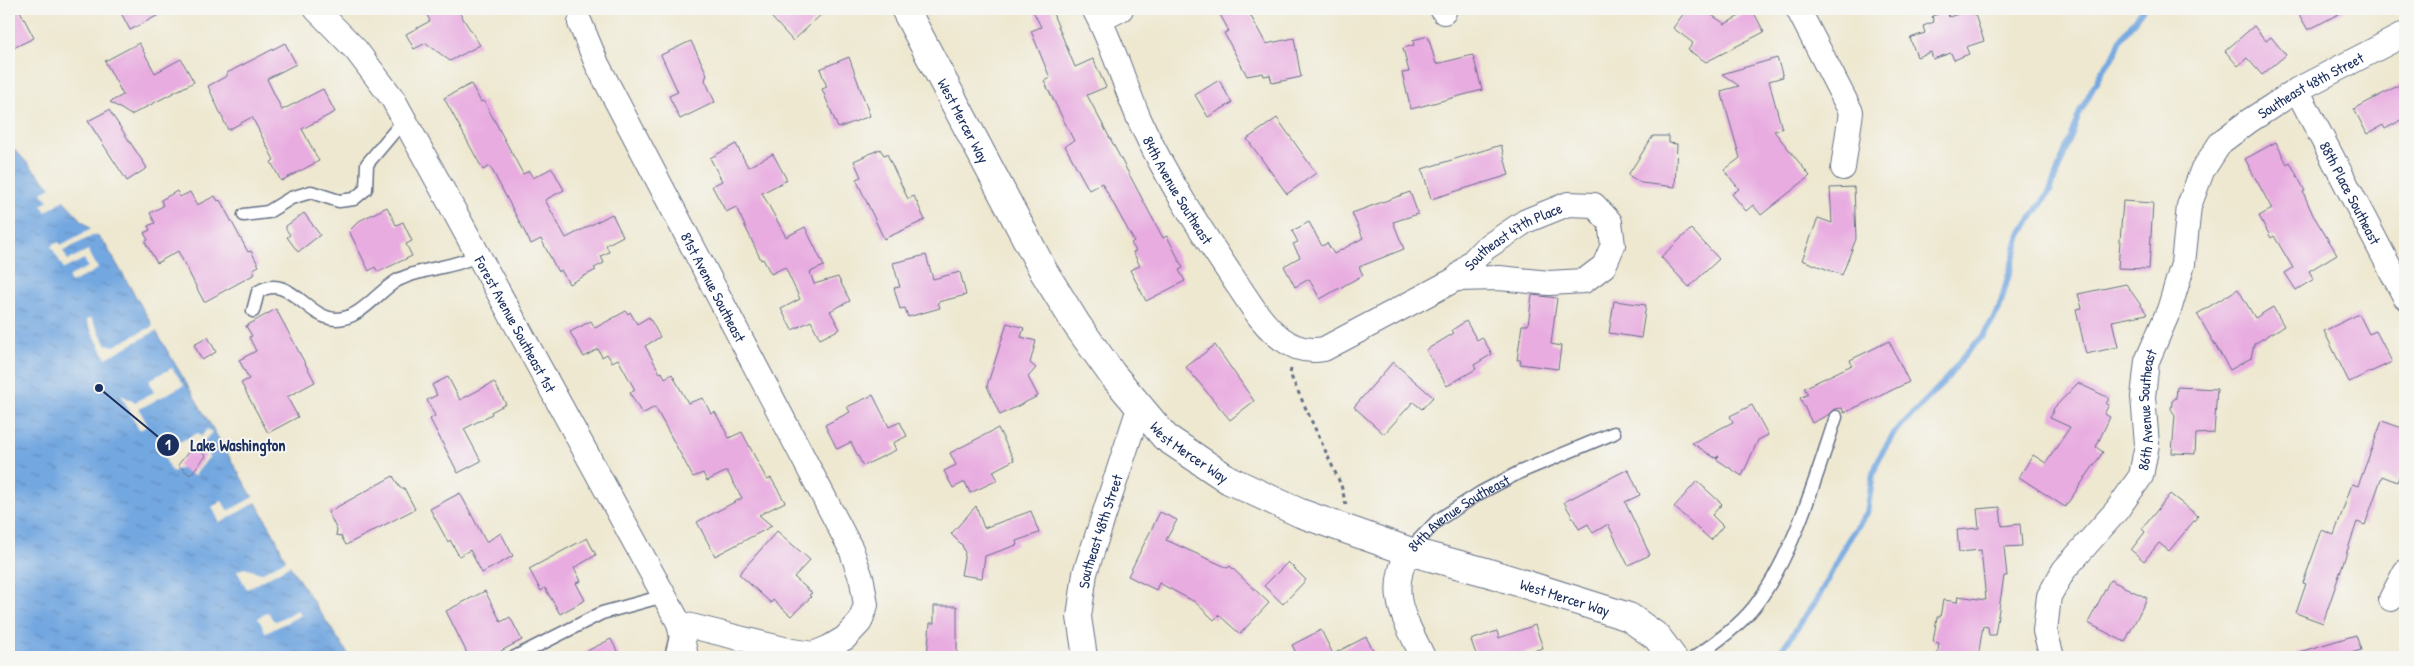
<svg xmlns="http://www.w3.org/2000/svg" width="2414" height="666" font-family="'Patrick Hand',sans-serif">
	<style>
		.water { fill: url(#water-ripples); stroke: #476b9f }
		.pier { fill: #eee8d0 }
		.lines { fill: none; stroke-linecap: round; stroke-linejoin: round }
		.stream { stroke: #73a7e0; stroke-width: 6 }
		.building { fill: #e8ace0 }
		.service-casing { stroke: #657086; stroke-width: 15 }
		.minor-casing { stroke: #657086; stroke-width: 26 }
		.tertiary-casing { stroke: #657086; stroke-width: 30 }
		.path { stroke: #657086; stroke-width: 3; stroke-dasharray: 4 4; stroke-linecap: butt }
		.service { stroke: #fff; stroke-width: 12 }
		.minor { stroke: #fff; stroke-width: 24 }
		.tertiary { stroke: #fff; stroke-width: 28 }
		.labels { text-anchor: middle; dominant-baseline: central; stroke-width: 4; stroke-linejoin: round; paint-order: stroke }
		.street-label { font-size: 15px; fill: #1b2f5e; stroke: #f6f6f2 }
		.leader { fill: none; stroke: #1b2f5e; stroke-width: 2 }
		.callout-dot { fill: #1b2f5e; stroke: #f6f6f2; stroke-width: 2 }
		.mark-label { font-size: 15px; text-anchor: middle; font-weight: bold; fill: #fff }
		.callout-label { font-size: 16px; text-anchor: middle; font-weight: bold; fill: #1b2f5e; stroke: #f6f6f2; stroke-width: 4; stroke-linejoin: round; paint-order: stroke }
	</style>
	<defs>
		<pattern id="water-ripples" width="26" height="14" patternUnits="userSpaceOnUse" patternTransform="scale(1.25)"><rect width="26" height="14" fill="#73a7e0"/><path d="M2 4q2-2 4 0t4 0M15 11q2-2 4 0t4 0" fill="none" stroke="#5e88b9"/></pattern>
	</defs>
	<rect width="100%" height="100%" fill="#f6f6f2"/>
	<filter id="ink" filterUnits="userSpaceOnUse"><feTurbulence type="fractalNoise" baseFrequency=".02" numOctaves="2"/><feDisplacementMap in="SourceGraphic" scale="10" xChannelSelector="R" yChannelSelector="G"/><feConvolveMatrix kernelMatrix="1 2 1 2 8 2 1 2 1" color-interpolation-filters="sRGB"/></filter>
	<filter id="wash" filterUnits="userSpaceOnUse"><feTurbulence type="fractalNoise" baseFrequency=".0096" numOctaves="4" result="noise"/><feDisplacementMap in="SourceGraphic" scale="20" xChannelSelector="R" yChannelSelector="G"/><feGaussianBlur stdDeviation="1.12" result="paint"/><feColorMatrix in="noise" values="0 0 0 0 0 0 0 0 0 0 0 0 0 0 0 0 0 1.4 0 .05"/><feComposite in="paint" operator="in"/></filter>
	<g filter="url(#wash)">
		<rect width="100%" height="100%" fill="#eee8d0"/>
		<polygon class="water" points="9,144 105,244 273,532 285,559 350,657 9,657"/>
		<g class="pier">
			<polygon points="52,186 65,199 46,212 41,205 48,201 42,193"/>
			<polygon points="93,228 98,233 63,251 68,260 88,250 98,269 71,283 68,277 88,267 84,259 64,269 51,246 59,242 61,245"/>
			<polygon points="91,318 106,344 114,346 155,325 158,330 106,358 86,320"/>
			<polygon points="172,368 184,385 139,409 148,426 139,430 121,395 135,402 154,392 149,380"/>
			<polygon points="207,429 212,432 199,447 210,456 194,476 183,467 172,472 161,451 198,433 201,437"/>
			<polygon points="255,496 258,501 220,523 212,507 222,501 228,511"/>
			<polygon points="288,559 292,564 247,589 237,571 244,568 261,573"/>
			<polygon points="298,610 301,615 266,633 258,618 268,612 273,620 276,621"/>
		</g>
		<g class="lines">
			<polyline class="stream" points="1777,657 1818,598 1848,540 1867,513 1873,474 1880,456 1895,432 1944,382 1968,351 1983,336 1999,309 2020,235 2050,191 2080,112 2102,71 2115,54 2121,39 2143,9"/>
		</g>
		<g id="blocks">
			<g class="building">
				<polygon points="9,9 19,9 34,38 9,50"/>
				<polygon points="119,9 170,9 130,30"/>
				<polygon points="424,9 457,9 480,45 450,61 426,43 414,49 406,34 430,21"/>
				<polygon points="764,9 827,9 793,41"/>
				<polygon points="1032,9 1051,9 1075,67 1093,59 1106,87 1087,95 1163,238 1167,236 1183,268 1179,270 1185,281 1146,301 1130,270 1140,266 1133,252 1136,251 1131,243 1134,241 1102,183 1089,190 1065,146 1074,141 1044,81 1050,78 1031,31 1041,27"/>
				<polygon points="1217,9 1247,9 1266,44 1294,38 1301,77 1272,83 1270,75 1264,76 1263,73 1247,76 1224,33 1229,31"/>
				<polygon points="1687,9 1703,9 1725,24 1752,9 1764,32 1706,62 1688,50 1693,43 1673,28"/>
				<polygon points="1973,9 1984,41 1966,47 1969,54 1954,60 1951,53 1933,59 1931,52 1917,57 1910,38 1925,33 1923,26 1934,22 1932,16 1947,11 1949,17"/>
				<polygon points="2296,9 2348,9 2308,30"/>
				<polygon points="2254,26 2266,41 2271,37 2286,55 2262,75 2247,58 2238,66 2225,51"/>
				<polygon points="1428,36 1436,64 1473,55 1482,90 1411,109 1402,73 1409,72 1403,48 1414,45 1413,40"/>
				<polygon points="691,41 707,74 705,80 715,102 680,119 669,96 678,92 661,55"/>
				<polygon points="139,43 155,73 181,59 194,82 131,115 110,102 123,95 105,61"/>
				<polygon points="285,43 296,64 267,79 282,110 323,89 335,112 302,129 319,161 281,181 271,162 274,160 252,117 228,130 208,86 227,76 227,73"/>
				<polygon points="849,57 870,116 838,128 822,89 827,87 820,69"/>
				<polygon points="1777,58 1783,77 1769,81 1782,129 1774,131 1810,176 1761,215 1753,205 1746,211 1732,194 1739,189 1724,170 1740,158 1721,91 1739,86 1722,74"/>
				<polygon points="1219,80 1232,103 1208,117 1195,95"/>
				<polygon points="2405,82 2405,118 2385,129 2383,125 2367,134 2354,109"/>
				<polygon points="471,84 481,102 484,101 523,174 529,171 533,178 552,168 564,190 545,200 566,238 612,214 623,236 606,245 609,252 601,256 604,263 594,268 596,270 569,284 561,270 558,272 541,239 531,244 490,166 483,170 444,98"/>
				<polygon points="109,110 147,168 127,181 88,121"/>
				<polygon points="1277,118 1316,173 1287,194 1247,139"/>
				<polygon points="1653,136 1669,136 1669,143 1677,144 1675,187 1641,183 1628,175"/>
				<polygon points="2276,142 2287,164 2290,162 2305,191 2303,192 2313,215 2337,254 2309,271 2314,279 2296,290 2285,273 2293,268 2274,236 2271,238 2259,216 2272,209 2245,159"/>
				<polygon points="736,144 748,167 773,154 787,180 762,193 786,237 805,227 824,266 810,272 814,284 838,277 850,301 830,311 840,329 820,339 811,321 792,330 781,309 800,299 785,267 771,274 763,259 761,260 736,207 726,212 712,186 722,181 710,158"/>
				<polygon points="1501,145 1509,175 1431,199 1422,169"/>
				<polygon points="880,149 884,155 887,154 908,199 914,196 925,220 884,239 856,179 861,177 854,161"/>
				<polygon points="1854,187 1856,239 1842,275 1802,260 1818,218 1832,223 1830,188"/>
				<polygon points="177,191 180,197 190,192 197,205 215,196 218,201 220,200 248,252 251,251 259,266 253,269 255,274 204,302 178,251 157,263 145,242 148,240 144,233 150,230 148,226 155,223 150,213 163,206 161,200"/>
				<polygon points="1410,192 1418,214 1393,222 1404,249 1359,267 1363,275 1320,299 1309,279 1295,287 1284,266 1300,257 1293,244 1298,242 1292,231 1309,222 1322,246 1327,243 1334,254 1363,238 1352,213"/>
				<polygon points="2123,201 2153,203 2149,269 2118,268"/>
				<polygon points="387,207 396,225 403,222 412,241 406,244 412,256 378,272 375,267 369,271 349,231 359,221"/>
				<polygon points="304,213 320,235 298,252 287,237 290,235 286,229 286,226"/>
				<polygon points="1691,229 1719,259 1689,287 1661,257"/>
				<polygon points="926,255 933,279 960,272 966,295 938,302 940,308 908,317 905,308 900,309 894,288 900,287 893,263"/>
				<polygon points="2126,284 2147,314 2112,321 2118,347 2086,354 2076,309 2082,308 2078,294"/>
				<polygon points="2238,289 2255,318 2273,307 2284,326 2254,344 2251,358 2230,370 2197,314"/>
				<polygon points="1532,295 1557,298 1551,344 1561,346 1558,369 1520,364 1521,360 1517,360 1522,325 1528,325"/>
				<polygon points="1614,301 1646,305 1641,338 1609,333"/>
				<polygon points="276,309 315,382 287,397 298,417 268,433 241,383 249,379 239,360 256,351 249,337 252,336 246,326"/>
				<polygon points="626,311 628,314 630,312 637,324 649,317 660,337 645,346 660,373 662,372 665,378 672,374 688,403 703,398 711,414 715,412 729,438 742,432 767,480 771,478 785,502 759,515 772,526 715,556 697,522 742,498 727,471 707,481 703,473 693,477 655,407 642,414 630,393 635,390 618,359 612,362 607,354 602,357 598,349 584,357 570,332 591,321 595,328"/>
				<polygon points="2359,314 2369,334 2376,331 2392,362 2349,382 2324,331"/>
				<polygon points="1466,321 1477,340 1482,337 1492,354 1474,365 1476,369 1447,386 1426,350 1454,333 1452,330"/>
				<polygon points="1007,323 1024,328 1021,337 1036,341 1030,363 1036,368 1028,377 1038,396 1000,415 987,386"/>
				<polygon points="208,337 216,352 202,360 194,345"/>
				<polygon points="1889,341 1909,382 1844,413 1842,408 1834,409 1828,415 1812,423 1800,398 1808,394 1804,388 1852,365 1850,360"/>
				<polygon points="1215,345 1254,401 1230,420 1186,367"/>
				<polygon points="1393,362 1433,397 1422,409 1413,402 1384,434 1354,407"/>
				<polygon points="448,377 460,400 494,382 506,404 491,412 492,414 464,429 481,461 458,473 430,419 435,416 427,400 437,395 432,385"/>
				<polygon points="2078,383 2109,398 2106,404 2109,405 2104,414 2110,417 2096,447 2103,452 2065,507 2019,477 2033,455 2046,463 2070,427 2050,418 2054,408"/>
				<polygon points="2177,387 2217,389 2214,433 2196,434 2195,454 2172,453 2175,415 2171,409 2172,401 2176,398"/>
				<polygon points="873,395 889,427 900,422 907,436 893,443 896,450 863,466 851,442 837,449 825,425 850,412 847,407"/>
				<polygon points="1752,405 1768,435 1758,440 1742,476 1716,459 1719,456 1715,458 1692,443 1733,422 1730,416"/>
				<polygon points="2382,421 2405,429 2405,460 2397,482 2382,476 2365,525 2357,522 2323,623 2296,613 2306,584 2303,583 2322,530 2334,535 2352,484 2358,486"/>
				<polygon points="998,428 1014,460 993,471 998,480 970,493 965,482 953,488 944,471 956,465 950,453"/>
				<polygon points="193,446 206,456 190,475 178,465"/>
				<polygon points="1628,469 1640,495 1625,502 1650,555 1628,565 1608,524 1593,533 1588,524 1579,529 1564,502"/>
				<polygon points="393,476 400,488 404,488 415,509 346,545 341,536 336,535 337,530 328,512"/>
				<polygon points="1697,481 1722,504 1712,515 1723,526 1711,540 1674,507"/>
				<polygon points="460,493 486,542 501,533 513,556 482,573 470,550 459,556 450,540 448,542 430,509"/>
				<polygon points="2170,494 2198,516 2169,551 2159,543 2144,561 2131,550 2145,532 2142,529"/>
				<polygon points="976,506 984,528 1031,511 1039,533 1016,541 1017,545 985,556 982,578 961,575 965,553 962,545 951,534"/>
				<polygon points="2000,507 2002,526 2020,524 2022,546 2004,547 2007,576 2004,576 1995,635 1989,635 1988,627 1983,626 1978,657 1937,657 1939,643 1933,642 1937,617 1940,617 1943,600 1957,602 1958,596 1986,600 1981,550 1959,552 1957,530 1979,528 1977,509"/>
				<polygon points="1160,512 1177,520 1166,540 1228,568 1230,566 1269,603 1240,634 1219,615 1214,620 1195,602 1159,583 1156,590 1128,576"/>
				<polygon points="777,531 810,560 794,577 812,593 809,595 811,597 791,616 773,600 771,603 739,574"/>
				<polygon points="587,538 596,555 574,568 581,581 576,583 585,600 560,614 545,588 541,591 529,569"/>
				<polygon points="1288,562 1306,580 1283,604 1264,586"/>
				<polygon points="2110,580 2147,598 2125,642 2088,623"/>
				<polygon points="485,591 501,622 510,617 522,640 497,653 496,657 469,657 446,611"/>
				<polygon points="934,606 957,606 957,657 927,657 930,623 934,623"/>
				<polygon points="1535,625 1543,648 1513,657 1477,657 1471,640 1497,631 1499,638"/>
				<polygon points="1321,630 1333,654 1366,637 1377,657 1298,657 1292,645"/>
				<polygon points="2356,635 2361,650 2338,657 2297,657 2296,653"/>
				<polygon points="611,639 620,657 575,657"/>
			</g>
		</g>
	</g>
	<g filter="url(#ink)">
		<use href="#blocks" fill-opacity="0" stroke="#657086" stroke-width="1"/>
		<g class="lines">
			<defs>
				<g id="service">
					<polyline points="244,215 268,212 291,198 311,192 339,201 354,199 366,189 367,164 404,120"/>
					<path d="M 253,311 L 258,292 C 289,272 306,318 336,319 C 361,319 378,291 398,280 C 423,267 452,269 478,255"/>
					<path id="s1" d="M 1408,551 L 1438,520 L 1480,493 L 1520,472 L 1614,433"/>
					<polyline points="515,657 602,613 664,596"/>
					<polyline points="671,657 676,636"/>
					<path d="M 1695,657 C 1716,642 1738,627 1754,607 C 1793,557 1816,477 1836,417"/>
				</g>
				<g id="minor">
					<path id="s2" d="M 316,9 L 356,50 L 393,99 L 679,623 L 686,657"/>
					<path id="s3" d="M 1094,9 C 1113,44 1124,84 1140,121 C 1166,178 1202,232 1237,284 C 1250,303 1262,325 1282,339 C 1295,349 1308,352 1324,349 L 1456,279 L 1484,249 L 1526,221 L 1568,204 L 1594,205 L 1610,222 L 1613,245 L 1604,266 L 1584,281 L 1549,283 L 1499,278 L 1456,279"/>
					<polyline points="1442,9 1444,12"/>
					<polyline points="1798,9 1851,112 1843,168"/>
					<polyline points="1100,20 1121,9"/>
					<path id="s4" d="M 580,23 L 597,64 L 851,549 L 862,581 L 866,605 L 860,622 L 845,638 L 828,648 L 813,654 L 792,651 L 679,623"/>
					<path id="s5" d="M 2297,90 L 2405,297"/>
					<path d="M 1408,551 C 1387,595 1404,617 1423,657"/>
					<polyline points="2391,599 2405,572"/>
					<path id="s6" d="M 1085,657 L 1079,617 L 1085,573 L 1139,408"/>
					<path id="s7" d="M 2052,657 L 2045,631 L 2049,596 L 2064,570 L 2117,510 L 2141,476 L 2147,444 L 2143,397 L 2147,361 L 2169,310 L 2183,264 L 2189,206 L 2202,171 L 2221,142 L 2249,121 L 2297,90 L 2405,34"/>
				</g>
				<g id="tertiary">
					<path id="s8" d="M 905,9 L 1044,272 L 1077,325 L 1112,374 L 1165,437 L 1229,480 L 1300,513 L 1408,551 L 1486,572 L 1629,617 L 1657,637 L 1672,657"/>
				</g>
			</defs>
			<use href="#service" class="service-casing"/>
			<use href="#minor" class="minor-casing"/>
			<use href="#tertiary" class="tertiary-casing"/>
			<polyline class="path" points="1291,369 1290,374 1341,485 1346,505"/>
			<use href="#service" class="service"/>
			<use href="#minor" class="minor"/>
			<use href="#tertiary" class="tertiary"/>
		</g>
	</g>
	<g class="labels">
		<g class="street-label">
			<text stroke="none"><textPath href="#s7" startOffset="670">Southeast 48th Street</textPath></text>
			<text stroke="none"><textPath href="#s8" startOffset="126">West Mercer Way</textPath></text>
			<text stroke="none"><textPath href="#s3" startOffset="200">84th Avenue Southeast</textPath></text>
			<text stroke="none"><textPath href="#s5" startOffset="116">88th Place Southeast</textPath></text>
			<text stroke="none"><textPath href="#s3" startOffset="649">Southeast 47th Place</textPath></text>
			<text stroke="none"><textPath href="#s4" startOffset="296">81st Avenue Southeast</textPath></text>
			<text stroke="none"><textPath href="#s2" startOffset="375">Forest Avenue Southeast 1st</textPath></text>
			<text stroke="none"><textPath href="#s7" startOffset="281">86th Avenue Southeast</textPath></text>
			<text stroke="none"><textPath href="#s8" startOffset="531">West Mercer Way</textPath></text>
			<text stroke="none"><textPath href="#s1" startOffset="64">84th Avenue Southeast</textPath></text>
			<text stroke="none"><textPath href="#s6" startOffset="129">Southeast 48th Street</textPath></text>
			<text stroke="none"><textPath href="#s8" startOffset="936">West Mercer Way</textPath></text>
		</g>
	</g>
	<path class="leader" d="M99 388L168 445"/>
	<g class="callout-dot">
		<circle cx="99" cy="388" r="5"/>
		<circle cx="168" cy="445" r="12"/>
	</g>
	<g class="mark-label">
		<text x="168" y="450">1</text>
	</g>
	<g class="callout-label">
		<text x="238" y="451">Lake Washington</text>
	</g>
	<rect width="2414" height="666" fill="none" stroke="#f6f6f2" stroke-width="30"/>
</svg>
